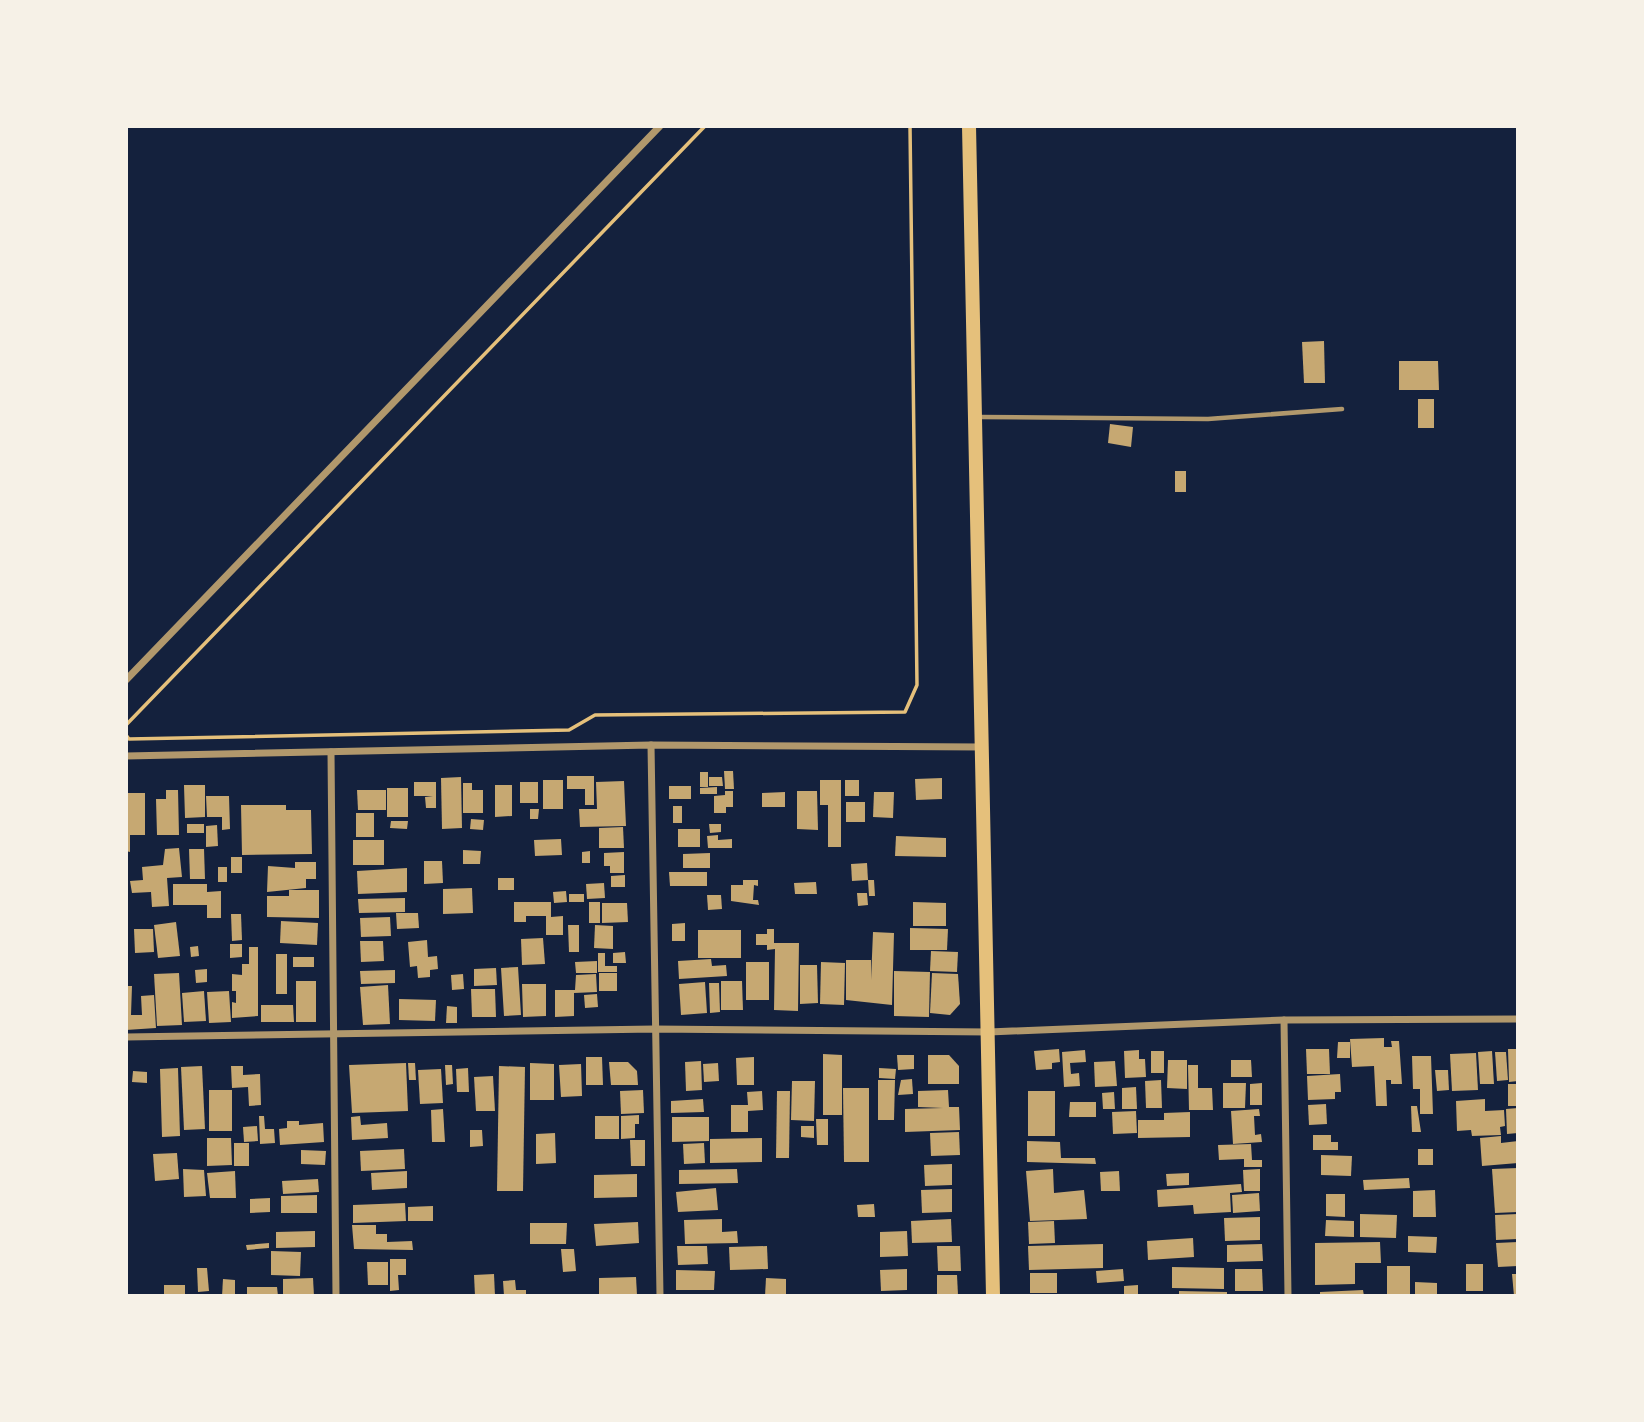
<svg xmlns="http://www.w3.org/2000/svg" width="1644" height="1422" font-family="Commissioner,sans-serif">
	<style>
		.building { fill: #c6a872 }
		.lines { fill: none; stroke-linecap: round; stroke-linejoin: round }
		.path { stroke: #e5c07b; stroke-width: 3.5 }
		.service { stroke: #b1986c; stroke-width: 4.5 }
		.minor { stroke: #b1986c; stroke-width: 7 }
		.secondary { stroke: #e5c07b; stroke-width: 14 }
	</style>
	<rect width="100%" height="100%" fill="#14213d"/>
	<g class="building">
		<polygon points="1324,341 1325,383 1304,383 1302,342"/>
		<polygon points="1399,361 1438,361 1439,390 1399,390"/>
		<rect x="1418" y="399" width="16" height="29"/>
		<polygon points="1110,424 1133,427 1131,447 1108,443"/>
		<rect x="1175" y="471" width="11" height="21"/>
		<polygon points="724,771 733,771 734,789 725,789"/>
		<rect x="700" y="772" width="8" height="15"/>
		<polygon points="567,776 594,776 594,805 585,805 585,789 567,789"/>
		<polygon points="461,777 462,828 442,829 441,778"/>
		<polygon points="709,777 722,777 723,786 709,786"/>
		<polygon points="942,778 942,799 916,800 915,779"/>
		<rect x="543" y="780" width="20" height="29"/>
		<polygon points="820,780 841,780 841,847 828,847 828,805 820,805"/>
		<rect x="845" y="780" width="14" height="16"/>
		<polygon points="624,781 626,826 580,827 579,809 597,809 596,782"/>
		<polygon points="414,782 436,782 436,808 426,808 425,797 433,796 414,796"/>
		<rect x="520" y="782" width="18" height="21"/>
		<polygon points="463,783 472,783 472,790 483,790 483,813 463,813"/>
		<polygon points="184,785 205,785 205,817 185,818"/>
		<polygon points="495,785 512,785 512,816 495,817"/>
		<rect x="669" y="786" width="22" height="13"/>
		<polygon points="717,787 717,794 700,794 700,788"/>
		<rect x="387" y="788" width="21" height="29"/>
		<polygon points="166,790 178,790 179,835 157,835 156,799 166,799"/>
		<polygon points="357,790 386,790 386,810 358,810"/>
		<polygon points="725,791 733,791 733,807 726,807 726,813 714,813 714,796 725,795"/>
		<polygon points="797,791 817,791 818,830 797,829"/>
		<polygon points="785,792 785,807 762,807 762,793"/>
		<polygon points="874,792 894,792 893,818 873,817"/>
		<polygon points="126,793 145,793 145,835 130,835 130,852 126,851"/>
		<polygon points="206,796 229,796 230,829 222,830 222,817 207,817"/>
		<rect x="846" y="802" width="19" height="20"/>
		<polygon points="241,805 286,805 286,810 311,810 312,854 242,855"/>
		<rect x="673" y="806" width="9" height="17"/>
		<polygon points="530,809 539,809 538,819 530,819"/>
		<rect x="356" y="813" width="18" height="24"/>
		<polygon points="471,819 484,820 483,830 470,829"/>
		<polygon points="391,821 408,821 407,829 390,828"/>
		<rect x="187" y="824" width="17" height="9"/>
		<polygon points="709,824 721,824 721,832 710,833"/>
		<polygon points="217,825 218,846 206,847 206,826"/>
		<polygon points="623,827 624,848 599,848 599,828"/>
		<rect x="678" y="829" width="22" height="18"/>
		<polygon points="718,835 718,840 732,839 732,848 708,848 707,836"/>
		<polygon points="896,836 946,838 946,857 895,856"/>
		<polygon points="561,839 562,855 535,856 534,840"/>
		<rect x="353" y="840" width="31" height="25"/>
		<polygon points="179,848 182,877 167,878 169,906 152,907 151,892 132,893 130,881 143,880 142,867 163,865 165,849"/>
		<polygon points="189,849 204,849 205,879 190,879"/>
		<polygon points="463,850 481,851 480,864 463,864"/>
		<polygon points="590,851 590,863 582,863 582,852"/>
		<polygon points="624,852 624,873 610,873 610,866 604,866 604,853"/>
		<polygon points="710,853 710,868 683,868 683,854"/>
		<rect x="231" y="857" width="11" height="16"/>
		<polygon points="424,861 442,861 443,883 424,884"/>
		<polygon points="295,862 316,862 316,879 306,879 306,888 267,892 268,866 295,868"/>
		<polygon points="867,863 868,880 852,881 851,864"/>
		<rect x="218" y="867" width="9" height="15"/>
		<polygon points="407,868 407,892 358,894 357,871"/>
		<polygon points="669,872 707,872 707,886 670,886"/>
		<polygon points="625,875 625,887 611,887 611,876"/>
		<rect x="498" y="878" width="16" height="12"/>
		<polygon points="743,880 758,880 758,886 754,885 753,900 758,900 759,905 731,901 731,885 743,885"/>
		<polygon points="868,880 874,880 875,896 869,896"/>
		<polygon points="816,882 817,894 795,894 794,883"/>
		<polygon points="604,883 605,898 587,899 586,884"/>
		<polygon points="173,884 207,884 207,892 221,891 221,918 207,918 207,905 173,905"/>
		<polygon points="472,888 473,913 443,914 443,889"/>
		<polygon points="289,890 319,890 319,918 267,917 267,896 289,896"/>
		<polygon points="566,891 567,902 554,903 553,892"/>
		<polygon points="857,893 867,893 868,905 858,906"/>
		<rect x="569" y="894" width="15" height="8"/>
		<polygon points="707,895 721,895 722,909 708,910"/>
		<polygon points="405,898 405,912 359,913 358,899"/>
		<polygon points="514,902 551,902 551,917 563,916 563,935 546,935 546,916 526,916 526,922 514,922"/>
		<rect x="589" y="902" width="11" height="21"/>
		<polygon points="913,902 946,903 946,926 913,926"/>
		<polygon points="602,903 627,903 628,922 602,923"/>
		<polygon points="396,913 418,913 419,928 397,929"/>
		<polygon points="231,914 241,914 242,940 232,941"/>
		<polygon points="390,917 391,936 361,937 360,918"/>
		<polygon points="281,921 318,923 317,945 280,943"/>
		<polygon points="176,922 180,956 158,958 154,925"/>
		<polygon points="685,923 685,941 672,941 672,924"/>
		<polygon points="568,925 579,925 579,952 569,952"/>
		<polygon points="595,925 613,926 613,949 594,948"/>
		<polygon points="910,928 948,929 947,950 910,950"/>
		<polygon points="134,929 153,929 154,952 135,953"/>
		<polygon points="767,929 774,929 774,943 799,943 798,1011 774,1010 775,949 767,950 767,945 756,945 756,934 767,934"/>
		<rect x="698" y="930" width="43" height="28"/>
		<polygon points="873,932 894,933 892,1005 846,1000 846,960 871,960 871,980"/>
		<polygon points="543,938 545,964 522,965 521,939"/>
		<polygon points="427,940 428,957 437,956 438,969 430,970 430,977 418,978 417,966 410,967 408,942"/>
		<polygon points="360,941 383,941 384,961 361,962"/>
		<polygon points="230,944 242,944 242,957 230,958"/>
		<polygon points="198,946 199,956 191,957 190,947"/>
		<polygon points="249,947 258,947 258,1016 232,1018 232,1002 236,1003 236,991 232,991 232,974 242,975 242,964 249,964"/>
		<polygon points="931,951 958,952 957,972 930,971"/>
		<polygon points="625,952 626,963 613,963 613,953"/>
		<polygon points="598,953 605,953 605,966 617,966 617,972 598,972"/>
		<rect x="276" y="954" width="11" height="40"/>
		<rect x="293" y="957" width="21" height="10"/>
		<polygon points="711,959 712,966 726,965 727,976 679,979 678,961"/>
		<polygon points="597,961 597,973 576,973 575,962"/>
		<rect x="746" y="962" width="23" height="38"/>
		<polygon points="821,962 845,963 844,1005 820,1004"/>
		<polygon points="800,965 817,965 818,1003 800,1004"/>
		<polygon points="518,967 521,1015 504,1016 501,968"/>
		<polygon points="496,968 497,985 474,986 474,969"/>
		<polygon points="207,969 207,982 196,983 195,970"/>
		<polygon points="395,970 395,983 361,984 360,971"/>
		<polygon points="894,971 930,972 929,1017 894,1016"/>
		<polygon points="179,973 182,1025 157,1026 154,974"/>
		<rect x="599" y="973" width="18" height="18"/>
		<polygon points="932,973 958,974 960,1004 950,1015 930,1013"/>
		<polygon points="463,974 464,989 452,990 451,975"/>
		<polygon points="596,974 597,992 574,993 574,1016 555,1017 555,990 575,990 576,975"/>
		<rect x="296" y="981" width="20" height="41"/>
		<polygon points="721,981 742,981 743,1010 721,1010"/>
		<polygon points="705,982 707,1013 681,1015 679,984"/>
		<polygon points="709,983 719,983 720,1012 710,1013"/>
		<polygon points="522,984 546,984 546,1016 523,1017"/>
		<polygon points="388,985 390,1024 363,1025 360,987"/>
		<polygon points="126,986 132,986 131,1015 142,1015 141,996 154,995 156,1028 126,1030"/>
		<polygon points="471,989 495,989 496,1017 472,1017"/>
		<polygon points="204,991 206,1021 184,1022 182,993"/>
		<polygon points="229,991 231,1022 209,1023 207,992"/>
		<polygon points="597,994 598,1007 585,1008 584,995"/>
		<polygon points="399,999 436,1000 435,1021 399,1020"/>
		<polygon points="261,1005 293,1005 294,1022 261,1022"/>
		<polygon points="447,1006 457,1007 457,1023 446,1023"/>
		<polygon points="1384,1038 1384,1047 1392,1047 1391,1041 1399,1041 1402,1084 1391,1084 1391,1080 1386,1080 1387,1106 1376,1106 1374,1066 1352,1067 1350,1039"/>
		<polygon points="1338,1042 1350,1042 1350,1058 1337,1058"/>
		<polygon points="1059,1049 1060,1062 1052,1063 1052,1069 1036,1070 1034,1051"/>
		<polygon points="1306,1049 1329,1049 1330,1074 1307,1074"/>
		<polygon points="1508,1049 1518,1049 1518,1081 1509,1082"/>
		<polygon points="1085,1050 1086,1062 1070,1063 1071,1074 1079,1073 1080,1086 1064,1087 1062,1052"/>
		<polygon points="1139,1050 1139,1059 1145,1059 1146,1077 1125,1078 1124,1051"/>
		<rect x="1151" y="1051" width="13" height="22"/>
		<polygon points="1492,1051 1494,1084 1480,1084 1478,1052"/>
		<polygon points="1495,1052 1506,1052 1508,1080 1497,1081"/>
		<polygon points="1476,1053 1478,1090 1452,1091 1450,1054"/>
		<polygon points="823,1054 842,1055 842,1115 823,1115"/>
		<polygon points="897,1055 914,1055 914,1069 898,1070"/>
		<polygon points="928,1055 949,1055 959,1066 959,1084 928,1084"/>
		<polygon points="1412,1056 1431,1056 1433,1114 1420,1114 1420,1089 1413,1089"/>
		<polygon points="586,1057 602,1057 603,1085 586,1085"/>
		<polygon points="754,1057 754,1085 737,1085 736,1058"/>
		<polygon points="1168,1060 1187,1060 1187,1089 1167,1088"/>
		<polygon points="1231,1060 1251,1060 1252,1077 1231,1077"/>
		<polygon points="701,1061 702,1090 686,1091 685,1062"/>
		<polygon points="1115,1061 1117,1086 1095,1087 1094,1062"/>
		<polygon points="609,1062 628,1062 637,1071 638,1085 611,1085"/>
		<polygon points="406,1063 408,1111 352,1113 349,1065"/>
		<polygon points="408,1063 415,1063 416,1080 409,1080"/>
		<polygon points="530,1063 554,1064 554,1100 530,1100"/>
		<polygon points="718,1063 719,1081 704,1082 703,1064"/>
		<polygon points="581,1064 582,1096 561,1097 559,1065"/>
		<polygon points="445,1065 452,1065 453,1084 446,1085"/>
		<polygon points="1188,1065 1198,1065 1198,1088 1212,1088 1213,1110 1189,1110"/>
		<polygon points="202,1066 205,1129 184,1130 181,1067"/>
		<polygon points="231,1066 243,1066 243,1075 260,1074 261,1105 249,1106 248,1087 232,1088"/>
		<polygon points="499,1066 525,1067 523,1191 497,1191"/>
		<polygon points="178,1068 180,1136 162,1137 160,1069"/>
		<polygon points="468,1068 469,1092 457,1092 456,1069"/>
		<polygon points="879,1068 896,1069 895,1079 879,1078"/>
		<polygon points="441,1069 443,1103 420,1104 418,1070"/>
		<polygon points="1435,1070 1448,1070 1449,1090 1437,1091"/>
		<polygon points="133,1071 147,1072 147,1083 132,1082"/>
		<polygon points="1340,1074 1341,1092 1335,1092 1335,1099 1308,1100 1307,1076"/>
		<polygon points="493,1076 495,1111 476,1111 474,1077"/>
		<polygon points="912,1079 913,1094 898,1095 901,1080"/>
		<polygon points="878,1080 895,1080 894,1120 878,1120"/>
		<polygon points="1161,1080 1162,1108 1146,1108 1145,1081"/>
		<polygon points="792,1081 815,1081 814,1121 791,1120"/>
		<polygon points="1223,1083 1246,1083 1245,1108 1223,1108"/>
		<polygon points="1262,1083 1262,1105 1250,1105 1250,1084"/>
		<rect x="1508" y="1084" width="10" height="22"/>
		<polygon points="1136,1087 1137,1109 1122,1109 1122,1088"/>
		<polygon points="843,1088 869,1088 869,1162 844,1162"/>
		<rect x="209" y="1090" width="23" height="41"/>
		<polygon points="643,1090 644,1113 621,1114 620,1091"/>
		<polygon points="948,1090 949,1107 959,1107 960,1130 905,1132 905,1109 943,1108 918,1107 918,1091"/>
		<polygon points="762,1091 763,1110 748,1111 748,1132 731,1132 731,1105 748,1105 747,1092"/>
		<polygon points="777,1091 790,1091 789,1158 776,1158"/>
		<rect x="1028" y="1091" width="27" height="45"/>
		<polygon points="1114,1092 1115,1109 1103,1109 1102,1093"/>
		<polygon points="703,1099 704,1112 671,1113 671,1101"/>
		<polygon points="1485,1099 1485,1111 1504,1110 1505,1126 1500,1127 1501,1135 1472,1136 1471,1130 1457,1131 1456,1101"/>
		<polygon points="1070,1102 1096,1102 1096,1117 1069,1117"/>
		<polygon points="1326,1104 1327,1124 1309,1125 1308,1105"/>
		<polygon points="1411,1106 1417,1106 1421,1132 1412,1132"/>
		<polygon points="1518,1108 1518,1133 1507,1134 1506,1109"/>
		<polygon points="443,1109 445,1142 432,1142 431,1110"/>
		<polygon points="1259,1109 1260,1116 1254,1116 1255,1135 1261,1134 1262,1142 1233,1144 1231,1111"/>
		<polygon points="1136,1111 1137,1133 1113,1134 1112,1112"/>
		<polygon points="1190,1112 1190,1137 1138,1138 1138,1120 1164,1120 1164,1113"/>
		<polygon points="639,1115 639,1124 635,1124 635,1138 621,1139 621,1116"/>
		<polygon points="259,1116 264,1116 265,1129 274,1129 275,1143 260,1144"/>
		<polygon points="360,1116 361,1125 387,1123 388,1138 352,1140 351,1117"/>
		<rect x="595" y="1116" width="24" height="23"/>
		<polygon points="672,1117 709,1117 709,1141 672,1142"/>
		<polygon points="816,1119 828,1119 828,1145 817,1145"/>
		<polygon points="287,1121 299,1121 299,1125 323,1123 324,1142 280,1145 279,1129 287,1128"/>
		<polygon points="257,1126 258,1141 244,1142 243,1127"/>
		<polygon points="801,1126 814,1126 814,1138 801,1137"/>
		<polygon points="470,1130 482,1130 483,1146 470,1147"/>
		<polygon points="959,1132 960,1155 931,1156 930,1133"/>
		<polygon points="555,1133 556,1163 536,1164 536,1134"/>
		<polygon points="1313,1135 1331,1135 1331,1142 1338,1142 1338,1150 1313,1150"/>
		<polygon points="1501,1136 1501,1143 1518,1141 1518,1163 1482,1166 1480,1138"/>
		<polygon points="207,1138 231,1138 232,1165 207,1166"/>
		<polygon points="762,1138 762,1162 710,1163 710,1139"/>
		<polygon points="630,1140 645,1140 645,1166 631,1166"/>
		<polygon points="1027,1141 1060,1142 1061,1158 1095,1158 1096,1164 1027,1162"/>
		<rect x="234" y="1143" width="15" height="23"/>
		<polygon points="704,1143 705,1163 684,1164 683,1144"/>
		<polygon points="1251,1144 1252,1160 1262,1160 1262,1167 1244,1167 1244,1159 1219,1160 1218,1145"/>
		<polygon points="404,1149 405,1169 361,1171 360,1151"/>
		<rect x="1418" y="1149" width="15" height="16"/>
		<polygon points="301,1150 326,1151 325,1165 301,1164"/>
		<polygon points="177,1153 179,1179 155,1181 153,1154"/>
		<polygon points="1321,1155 1352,1156 1351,1176 1321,1175"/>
		<polygon points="952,1164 952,1185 925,1186 924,1165"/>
		<polygon points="1518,1168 1518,1212 1495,1213 1492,1169"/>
		<polygon points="183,1169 204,1170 206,1196 184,1197"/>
		<polygon points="737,1169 738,1183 679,1184 679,1170"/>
		<polygon points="1053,1169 1054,1193 1084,1190 1087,1219 1030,1221 1026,1171"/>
		<polygon points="1260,1169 1260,1191 1244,1191 1243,1170"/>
		<polygon points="235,1171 236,1198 210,1198 207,1173"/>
		<polygon points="407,1171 407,1188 372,1190 371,1173"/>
		<polygon points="1119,1171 1120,1191 1101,1191 1100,1172"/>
		<polygon points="1189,1173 1189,1185 1167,1186 1166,1174"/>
		<polygon points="637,1174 637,1197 594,1198 594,1175"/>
		<polygon points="1409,1178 1410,1188 1364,1190 1363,1180"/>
		<polygon points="318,1179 319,1192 283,1194 282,1181"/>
		<polygon points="1241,1184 1242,1192 1230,1193 1231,1212 1194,1214 1193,1205 1158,1207 1157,1190"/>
		<polygon points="716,1188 718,1210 678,1212 676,1192"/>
		<polygon points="952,1189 952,1212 922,1213 921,1190"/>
		<polygon points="1435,1190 1436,1217 1413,1217 1413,1191"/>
		<polygon points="1259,1193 1260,1211 1233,1213 1232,1195"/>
		<polygon points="1326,1194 1345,1194 1345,1217 1326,1216"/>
		<polygon points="317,1195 317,1213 281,1213 281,1196"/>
		<polygon points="270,1198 270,1212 250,1213 250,1199"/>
		<polygon points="405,1203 406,1221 353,1223 353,1205"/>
		<polygon points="874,1204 875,1217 858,1217 857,1205"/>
		<polygon points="433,1206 433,1221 408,1221 408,1207"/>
		<polygon points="1360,1214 1397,1215 1396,1238 1360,1237"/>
		<polygon points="1518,1214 1518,1239 1496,1240 1495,1215"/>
		<polygon points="1260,1217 1260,1240 1225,1241 1224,1218"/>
		<polygon points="722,1219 722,1232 737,1231 738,1243 685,1244 684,1220"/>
		<polygon points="951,1219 952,1242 912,1243 911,1221"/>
		<polygon points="1326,1220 1354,1221 1354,1237 1325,1236"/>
		<polygon points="1054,1221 1055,1243 1029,1244 1028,1222"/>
		<polygon points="638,1222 639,1243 596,1246 594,1224"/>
		<polygon points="530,1223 567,1223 566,1244 530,1244"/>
		<polygon points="352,1225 376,1225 376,1234 387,1234 387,1242 412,1241 413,1250 354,1249"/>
		<polygon points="315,1231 315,1247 276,1248 276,1232"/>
		<polygon points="907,1231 908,1256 880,1257 880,1232"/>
		<polygon points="1408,1236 1437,1237 1436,1253 1408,1252"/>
		<polygon points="1193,1238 1194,1257 1148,1260 1147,1241"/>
		<polygon points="1380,1242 1381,1263 1355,1263 1355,1284 1315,1285 1315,1243"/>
		<polygon points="1518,1242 1518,1266 1498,1267 1496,1243"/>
		<polygon points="269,1243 269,1248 247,1250 246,1245"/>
		<polygon points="1103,1244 1103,1268 1029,1270 1028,1246"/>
		<polygon points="1262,1244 1263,1261 1227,1262 1227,1245"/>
		<polygon points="677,1246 707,1246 708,1264 678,1265"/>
		<polygon points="767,1246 768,1269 730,1270 729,1247"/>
		<polygon points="937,1246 960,1246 961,1271 938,1271"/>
		<polygon points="561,1249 574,1249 576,1271 563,1272"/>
		<polygon points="271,1251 301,1252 300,1276 271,1275"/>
		<polygon points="390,1259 406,1259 406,1275 398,1275 399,1290 390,1291"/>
		<polygon points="367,1262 388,1262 388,1285 368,1285"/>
		<rect x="1466" y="1264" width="17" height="27"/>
		<rect x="1387" y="1266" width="23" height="30"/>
		<polygon points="1172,1267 1224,1268 1224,1289 1172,1288"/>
		<polygon points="197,1268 207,1268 209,1291 198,1292"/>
		<polygon points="907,1269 907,1290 881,1291 880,1270"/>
		<polygon points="1123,1269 1124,1281 1097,1283 1096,1271"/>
		<polygon points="1235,1269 1262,1269 1263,1291 1235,1291"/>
		<polygon points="676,1270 715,1271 714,1290 676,1290"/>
		<rect x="1030" y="1273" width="27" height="20"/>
		<polygon points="494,1274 495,1296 475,1296 474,1275"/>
		<polygon points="1512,1274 1518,1274 1518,1295 1514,1296"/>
		<polygon points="937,1275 957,1275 958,1295 937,1296"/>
		<polygon points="636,1277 637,1295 599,1296 599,1278"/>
		<polygon points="313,1278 314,1296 283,1296 283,1279"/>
		<polygon points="766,1278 786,1279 786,1296 765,1296"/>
		<polygon points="223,1279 235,1280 235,1296 222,1296"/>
		<polygon points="515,1280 516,1290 526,1290 526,1296 504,1296 503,1281"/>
		<polygon points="1415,1282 1437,1283 1437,1296 1415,1296"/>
		<rect x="164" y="1285" width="21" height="11"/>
		<polygon points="1138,1285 1138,1296 1124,1296 1124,1286"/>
		<polygon points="247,1287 277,1287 278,1296 247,1296"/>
		<polygon points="1363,1290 1364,1296 1320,1296 1320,1292"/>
		<polygon points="1179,1291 1227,1292 1227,1296 1179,1296"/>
	</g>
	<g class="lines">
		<g class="path">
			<polyline points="126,725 705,126"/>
			<polyline points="126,735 129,739 569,730 595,715 905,712 917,685 910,126"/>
		</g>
		<polyline class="service" points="979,417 1208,419 1342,409"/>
		<g class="minor">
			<polyline points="126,680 660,126"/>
			<polyline points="651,745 660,1296"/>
			<polyline points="331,752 336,1296"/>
			<polyline points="126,756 651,745 982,747"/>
			<polyline points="1284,1020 1288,1296"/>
			<polyline points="126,1037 654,1029 989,1032 1284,1020 1518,1019"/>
		</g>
		<polyline class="secondary" points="969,126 993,1296"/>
	</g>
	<rect width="1644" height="1422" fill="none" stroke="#f6f1e7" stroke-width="256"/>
</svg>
